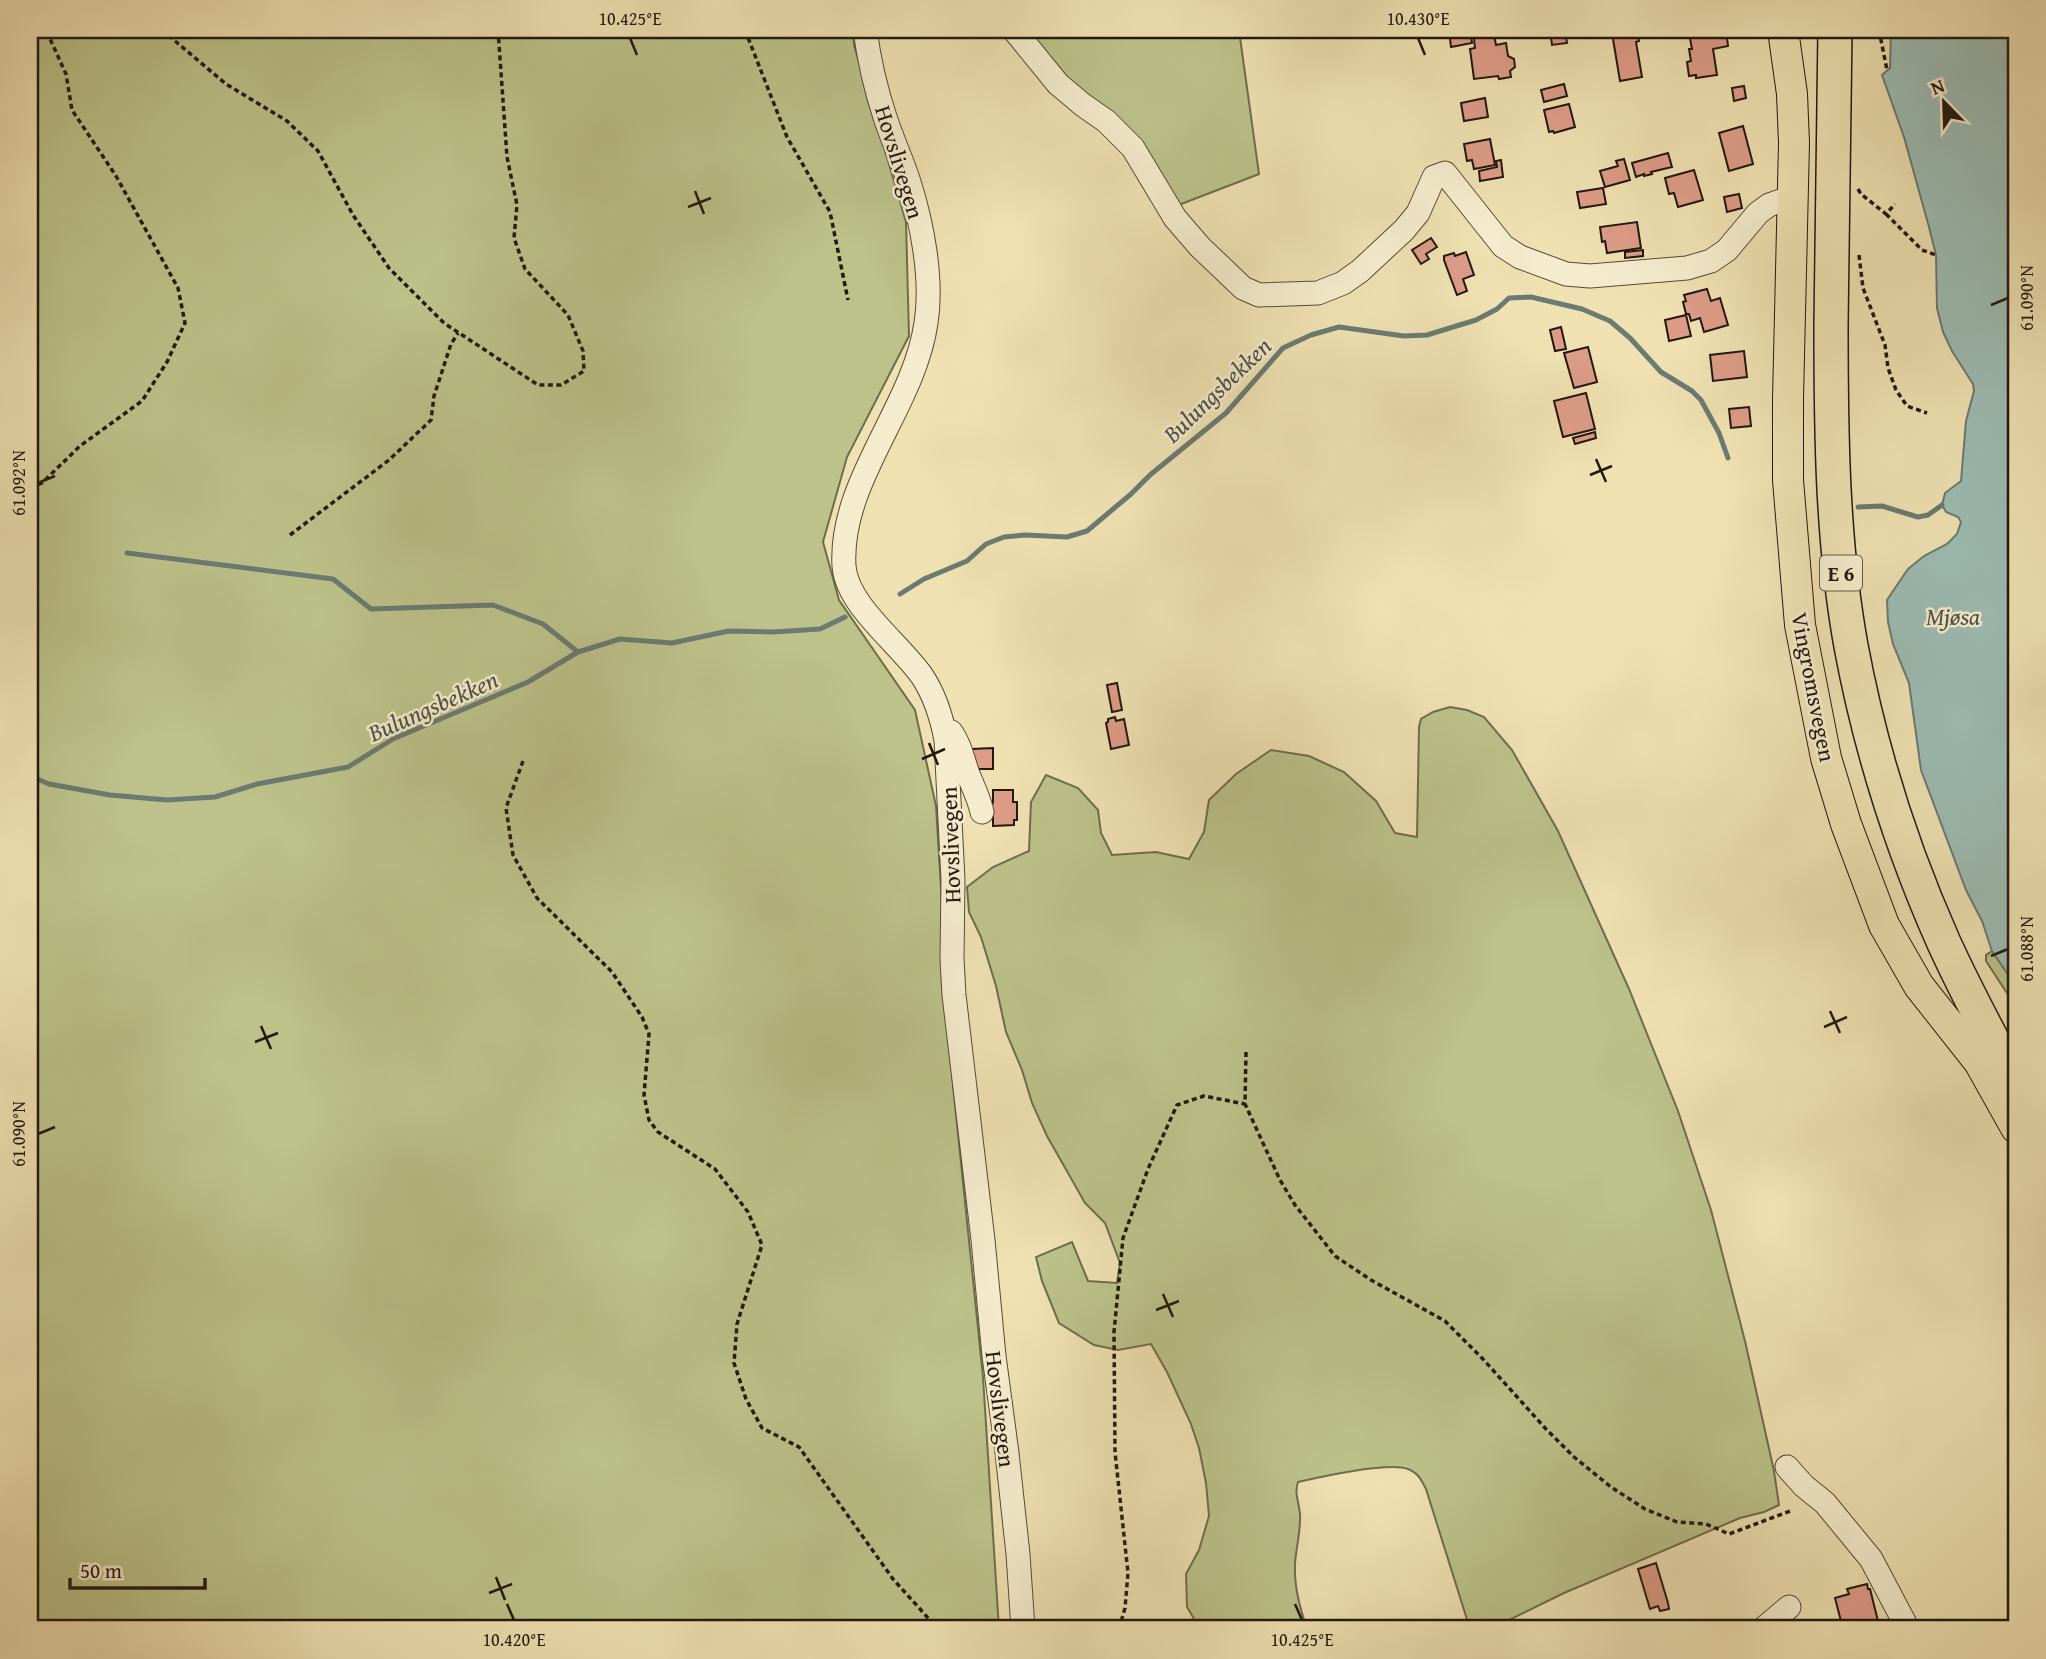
<svg xmlns="http://www.w3.org/2000/svg" width="2046" height="1659" font-family="'Gentium Book Plus',serif">
	<style>
		.green { fill: #bcc28a; stroke: #6e6d4c; stroke-width: 2 }
		.water { fill: #9cbcb4; stroke: #6b7a72; stroke-width: 2 }
		.lines { fill: none; stroke-linecap: round; stroke-linejoin: round }
		.stream { stroke: #6b7a72; stroke-width: 5 }
		.building { fill: #dd9c88; stroke: #21180f; stroke-width: 2 }
		.minor-casing { stroke: #544a38; stroke-width: 25 }
		.major-casing { stroke: #21180f; stroke-width: 32 }
		.highway-casing { stroke: #21180f; stroke-width: 36 }
		.path { stroke: #21180f; stroke-width: 3.5; stroke-dasharray: 5 3.5; stroke-linecap: butt }
		.minor { stroke: #f5eccd; stroke-width: 23 }
		.major { stroke: #efe1b2; stroke-width: 30 }
		.highway { stroke: #efe1b2; stroke-width: 33 }
		.ticks { fill: none; stroke: #21180f; stroke-width: 2.5 }
		.labels { text-anchor: middle; dominant-baseline: central; stroke-width: 5; stroke-linejoin: round; paint-order: stroke }
		.shield { fill: #f5eccd; stroke: #615848; stroke-width: 2 }
		.shield-label { font-size: 21px; font-weight: bold; fill: #21180f }
		.street-label { font-size: 23px; fill: #21180f; stroke: #f5eccd }
		.water-label { font-size: 24px; font-style: italic; fill: #4c5149; stroke: #f5eccd }
		.neatline { fill: none; stroke: #21180f; stroke-width: 2.5 }
		.ticks-label { font-size: 18px; text-anchor: middle; fill: #21180f }
	</style>
	<rect width="100%" height="100%" fill="#efe1b2"/>
	<filter id="stains"><feTurbulence type="fractalNoise" baseFrequency=".00286" numOctaves="4"/><feColorMatrix values="0 0 0 0 .2 0 0 0 0 .09 0 0 0 0 .02 0 0 0 .5 -.17"/></filter>
	<radialGradient id="worn" r=".72"><stop offset=".6" stop-color="#630" stop-opacity="0"/><stop offset="1" stop-color="#630" stop-opacity=".3"/></radialGradient>
	<g class="green">
		<polygon points="30,30 853,30 854,45 906,222 909,336 847,457 823,542 839,600 915,710 936,806 953,1085 983,1377 999,1629 30,1629"/>
		<polygon points="1022,30 1239,30 1259,174 1176,206 1087,101"/>
		<path d="M 1450,707 L 1467,710 L 1484,717 L 1512,750 L 1558,831 L 1629,989 L 1678,1111 L 1711,1210 L 1745,1341 L 1774,1471 L 1779,1505 L 1764,1512 L 1740,1518 L 1564,1593 L 1491,1629 L 1470,1629 L 1426,1489 C 1421,1479 1418,1473 1408,1469 C 1389,1462 1320,1477 1298,1482 C 1294,1493 1299,1502 1300,1514 C 1301,1531 1296,1547 1295,1564 C 1294,1587 1300,1608 1307,1629 L 1200,1629 L 1187,1607 L 1186,1574 L 1199,1550 L 1209,1516 L 1206,1483 L 1199,1448 L 1191,1424 L 1167,1372 L 1151,1344 L 1118,1350 L 1094,1345 L 1059,1323 L 1042,1281 L 1036,1257 L 1072,1242 L 1088,1281 L 1117,1283 L 1120,1263 L 1105,1223 L 1085,1203 L 1047,1136 L 1032,1103 L 1022,1070 L 1006,1032 L 996,986 L 981,937 L 969,912 L 967,887 L 993,867 L 1029,851 L 1031,802 L 1046,775 L 1078,788 L 1098,810 L 1101,833 L 1112,855 L 1156,852 L 1189,859 L 1204,832 L 1209,800 L 1236,774 L 1271,750 L 1309,756 L 1344,772 L 1376,801 L 1395,833 L 1417,837 L 1419,727 L 1421,719 L 1433,712 Z"/>
		<polygon points="1992,951 2016,986 2016,1007 1986,961 1986,955"/>
	</g>
	<polygon class="water" points="1891,30 2016,30 2016,986 1992,951 1982,921 1966,890 1921,770 1909,683 1893,644 1888,622 1887,600 1908,569 1924,556 1947,544 1957,534 1961,522 1958,517 1946,512 1942,505 1945,493 1961,481 1966,421 1974,391 1973,384 1952,351 1943,332 1937,308 1936,255 1929,227 1904,137 1882,75 1890,68"/>
	<g class="lines">
		<g class="stream">
			<polyline points="1858,507 1882,506 1918,517 1928,515 1942,505"/>
			<polyline points="127,553 333,579 371,609 493,605 543,624 578,652"/>
			<polyline points="900,594 924,579 967,561 986,544 1004,537 1025,535 1067,537 1087,531 1131,494 1150,475 1226,413 1283,348 1311,335 1339,327 1404,336 1427,335 1476,320 1497,309 1509,298 1531,297 1582,309 1610,321 1630,338 1661,372 1692,391 1701,400 1719,433 1728,458"/>
			<polyline points="30,776 49,784 110,795 167,800 215,797 257,784 348,767 393,739 528,682 578,652 620,639 672,643 729,631 773,632 820,629 845,617"/>
		</g>
	</g>
	<g class="building">
		<polygon points="1449,30 1470,30 1472,43 1451,47"/>
		<polygon points="1493,30 1496,45 1506,43 1508,56 1514,59 1515,67 1510,71 1511,77 1499,79 1498,76 1474,79 1470,49 1475,48 1473,31"/>
		<polygon points="1550,30 1565,30 1567,43 1552,45"/>
		<polygon points="1629,30 1637,30 1639,41 1636,42 1642,77 1620,81 1612,33"/>
		<polygon points="1708,30 1726,30 1728,46 1713,49 1717,75 1696,78 1696,75 1689,76 1687,62 1691,61 1689,49 1692,49 1689,33"/>
		<polygon points="1564,84 1567,96 1544,102 1541,90"/>
		<polygon points="1744,86 1746,98 1734,101 1732,88"/>
		<polygon points="1485,98 1488,117 1464,121 1461,103"/>
		<polygon points="1569,104 1575,127 1554,133 1553,131 1549,132 1544,110"/>
		<polygon points="1743,126 1753,164 1729,171 1719,133"/>
		<polygon points="1490,139 1495,165 1474,169 1472,160 1467,161 1464,144"/>
		<polygon points="1668,153 1672,167 1651,172 1652,174 1644,176 1644,174 1636,177 1632,163"/>
		<polygon points="1624,159 1630,180 1605,187 1600,171 1618,166 1616,161"/>
		<polygon points="1501,160 1503,177 1480,181 1479,171 1497,167 1496,161"/>
		<polygon points="1694,170 1703,200 1678,207 1674,193 1669,194 1665,178"/>
		<polygon points="1603,188 1606,204 1580,208 1577,192"/>
		<polygon points="1739,194 1742,208 1727,212 1724,197"/>
		<polygon points="1637,222 1641,248 1607,253 1605,241 1602,242 1600,227"/>
		<polygon points="1431,238 1437,247 1426,254 1429,259 1421,264 1412,250"/>
		<polygon points="1643,250 1643,256 1625,258 1625,252"/>
		<polygon points="1466,252 1474,275 1463,279 1467,291 1457,295 1444,260 1444,256 1454,253 1455,256"/>
		<polygon points="1707,289 1711,301 1720,298 1728,325 1704,332 1700,318 1691,321 1689,314 1686,314 1683,302 1686,301 1684,295"/>
		<polygon points="1686,315 1691,336 1669,341 1665,320"/>
		<polygon points="1561,327 1566,349 1555,351 1550,330"/>
		<polygon points="1588,347 1597,382 1574,388 1564,353"/>
		<polygon points="1744,351 1747,377 1713,381 1710,355"/>
		<polygon points="1586,393 1595,429 1563,437 1554,401"/>
		<polygon points="1749,407 1751,426 1731,428 1729,409"/>
		<polygon points="1595,432 1596,438 1575,444 1573,438"/>
		<polygon points="1117,683 1122,710 1112,712 1107,685"/>
		<polygon points="1115,717 1116,721 1124,719 1129,745 1111,749 1106,723 1108,722 1108,719"/>
		<polygon points="993,748 993,769 973,769 972,749"/>
		<polygon points="993,790 1013,790 1013,802 1017,802 1017,820 1014,820 1014,825 993,826 993,814 985,814 985,803 993,803"/>
		<polygon points="1656,1563 1668,1603 1669,1609 1660,1611 1658,1606 1650,1609 1638,1569"/>
		<polygon points="1867,1584 1868,1589 1870,1589 1880,1629 1843,1629 1835,1598 1849,1594 1847,1589"/>
	</g>
	<g class="lines">
		<defs>
			<g id="minor">
				<path d="M 865,30 C 869,59 876,90 885,117 C 892,139 902,160 909,182 C 922,223 933,279 926,323 C 914,407 839,481 844,566 C 847,606 899,643 922,676 C 934,694 942,719 946,740 L 953,880 L 952,959 L 954,995 L 983,1240 L 994,1356 L 1007,1453 L 1018,1554 L 1023,1629"/>
				<polyline points="1014,30 1058,84 1083,105 1106,121 1133,148 1175,218 1200,247 1243,288 1259,295 1318,293 1343,283 1360,271 1404,230 1418,213 1434,177 1445,173 1503,246 1520,257 1566,274 1590,276 1687,268 1711,261 1727,250 1758,213 1769,205 1792,197"/>
				<path d="M 951,732 C 960,744 963,760 968,774 C 973,787 979,798 982,812"/>
				<polyline points="1787,1467 1804,1486 1825,1503 1871,1559 1908,1629"/>
				<polyline points="1763,1629 1789,1607"/>
			</g>
			<polyline id="major" points="1783,30 1792,94 1794,143 1788,399 1788,480 1800,625 1826,758 1846,824 1884,925 1919,986 1979,1062 2016,1128"/>
			<path id="highway" d="M 1835,30 C 1834,128 1832,227 1831,325 C 1831,432 1832,541 1851,646 C 1870,748 1902,849 1944,943 C 1966,991 1991,1038 2016,1084"/>
		</defs>
		<use href="#minor" class="minor-casing"/>
		<use href="#major" class="major-casing"/>
		<use href="#highway" class="highway-casing"/>
		<g class="path">
			<polyline points="162,30 226,84 287,121 318,151 353,215 389,268 444,323 538,385 561,385 584,371 583,351 568,315 525,269 514,238 517,205 507,157 498,30"/>
			<polyline points="745,30 787,137 830,212 848,300"/>
			<polyline points="1879,30 1887,70"/>
			<polyline points="1858,189 1861,194 1886,214 1895,204"/>
			<polyline points="1886,214 1922,250 1936,255"/>
			<polyline points="1859,255 1863,288 1885,345 1888,368 1896,390 1907,406 1927,413"/>
			<polyline points="30,487 42,483 80,446 142,401 167,362 185,323 178,288 116,176 72,110 66,74 46,30"/>
			<polyline points="290,535 389,460 431,420 434,396 451,344 458,333"/>
			<polyline points="523,761 506,808 513,855 537,898 612,972 642,1017 649,1034 644,1095 649,1120 658,1132 715,1169 748,1212 762,1245 737,1324 734,1363 746,1399 762,1428 799,1447 893,1579 938,1629"/>
			<polyline points="1246,1052 1245,1104 1280,1180 1295,1205 1335,1256 1371,1280 1445,1321 1482,1358 1546,1429 1574,1457 1611,1487 1645,1509 1677,1522 1706,1524 1729,1534 1790,1511"/>
			<polyline points="1119,1629 1125,1608 1128,1573 1115,1452 1114,1332 1123,1238 1148,1169 1177,1105 1204,1096 1245,1104"/>
		</g>
		<use href="#minor" class="minor"/>
		<use href="#major" class="major"/>
		<use href="#highway" class="highway"/>
	</g>
	<path class="ticks" d="M 630,38 L 637,55M 1418,38 L 1425,55M 695,191 L 704,214M 688,207 L 711,198M 1991,305 L 2008,298M 1596,459 L 1606,482M 1590,475 L 1612,466M 38,483 L 55,476M 929,743 L 938,765M 922,759 L 945,749M 1991,956 L 2008,949M 1830,1011 L 1840,1033M 261,1026 L 271,1049M 1824,1027 L 1847,1017M 255,1042 L 278,1033M 38,1134 L 55,1127M 1163,1294 L 1173,1317M 1156,1310 L 1179,1301M 496,1577 L 505,1600M 489,1593 L 512,1584M 507,1604 L 514,1620M 1295,1604 L 1302,1620"/>
	<g class="labels">
		<rect class="shield" x="1820" y="555.5" width="42" height="35" rx="5"/>
		<g class="shield-label">
			<text x="1841" y="573">E 6</text>
		</g>
		<g class="street-label">
			<text transform="translate(900 162) rotate(73)">Hovslivegen</text>
			<text transform="translate(1814 687) rotate(79)">Vingromsvegen</text>
			<text transform="translate(950 845) rotate(-92)">Hovslivegen</text>
			<text transform="translate(1001 1409) rotate(83)">Hovslivegen</text>
		</g>
		<g class="water-label">
			<text transform="translate(1217 390) rotate(-44)">Bulungsbekken</text>
			<text x="1953" y="616">Mjøsa</text>
			<text transform="translate(433 706) rotate(-24)">Bulungsbekken</text>
		</g>
	</g>
	<rect width="2046" height="1659" fill="none" stroke="#efe1b2" stroke-width="77"/>
	<g transform="translate(1944 102) rotate(337)" stroke="#f5eccd" stroke-width="5" paint-order="stroke">
	<path d="M0-5L12 26L0 18L-12 26Z" fill="#21180f"/>
	<text y="-10" font-size="19" font-weight="bold" text-anchor="middle" fill="#21180f">N</text>
	</g>
	<path d="M70 1578v10h135v-10" fill="none" stroke="#21180f" stroke-width="3.5"/>
	<text x="80" y="1578" font-size="21" fill="#21180f" stroke="#f5eccd" stroke-width="5" paint-order="stroke">50 m</text>
	<rect x="38" y="38" width="1970" height="1582" class="neatline"/>
	<g class="ticks-label">
		<text x="630" y="25">10.425°E</text>
		<text x="1418" y="25">10.430°E</text>
		<text transform="translate(2027 298) rotate(-90)" y="6">61.090°N</text>
		<text transform="translate(19 483) rotate(-90)" y="6">61.092°N</text>
		<text transform="translate(2027 949) rotate(-90)" y="6">61.088°N</text>
		<text transform="translate(19 1134) rotate(-90)" y="6">61.090°N</text>
		<text x="514" y="1646">10.420°E</text>
		<text x="1302" y="1646">10.425°E</text>
	</g>
	<rect width="100%" height="100%" filter="url(#stains)"/>
	<rect width="100%" height="100%" fill="url(#worn)"/>
</svg>
